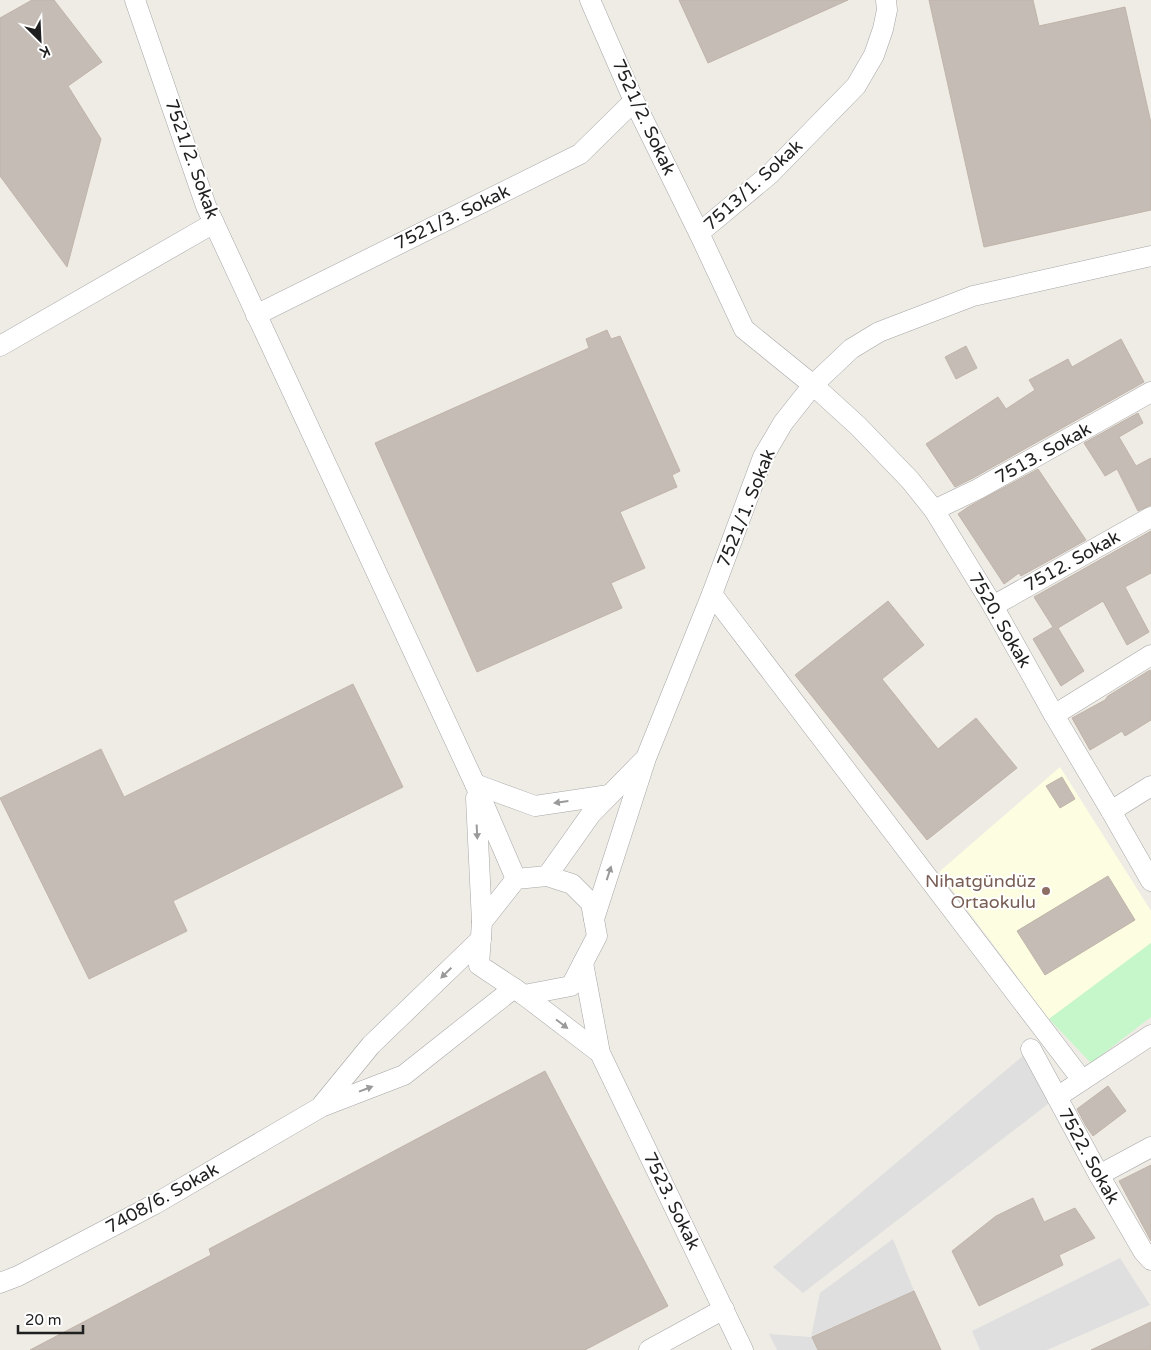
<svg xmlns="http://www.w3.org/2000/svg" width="1151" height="1350" font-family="'Varela Round',sans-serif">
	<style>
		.education { fill: #fdfee1 }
		.park { fill: #c5f7ca }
		.parking { fill: #dfdfdf }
		.building { fill: #c4bcb5; stroke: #c1b4a9 }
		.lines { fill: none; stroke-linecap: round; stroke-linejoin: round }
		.minor-casing { stroke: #a6a6a6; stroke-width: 21 }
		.minor { stroke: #fff; stroke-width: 20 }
		.oneway { fill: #9a9a9a }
		.education-dot { fill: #8d6e63; stroke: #fff; stroke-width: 2 }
		.labels { text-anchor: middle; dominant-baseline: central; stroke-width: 4; stroke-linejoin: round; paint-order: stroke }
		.street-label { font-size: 18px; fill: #1f1f1f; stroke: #fff }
		.education-label { font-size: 18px; fill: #785e54; stroke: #fff; text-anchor: end }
	</style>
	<rect width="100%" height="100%" fill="#efece6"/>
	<polygon class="education" points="1060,767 1151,911 1151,943 1049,1019 939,872"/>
	<polygon class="park" points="1151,943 1151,1017 1091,1063 1049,1019"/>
	<g class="parking">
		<polygon points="1031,1049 1057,1097 803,1293 773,1267"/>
		<polygon points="893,1239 914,1291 812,1336 818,1350 777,1350 769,1334 811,1337 820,1293"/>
		<polygon points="1120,1258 1150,1305 1047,1350 980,1350 972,1331"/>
	</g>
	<g class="building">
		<polygon points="32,0 54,0 102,62 68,86 101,139 67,267 0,176 0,18"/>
		<polygon points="679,0 848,0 708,63"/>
		<polygon points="929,0 1033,0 1039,26 1125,7 1151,123 1151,210 984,247"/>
		<polygon points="607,330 611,339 620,336 680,471 672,475 677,487 620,512 645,568 611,583 622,608 477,672 375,443 589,348 586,339"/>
		<polygon points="1121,339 1144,382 973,478 955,487 926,444 998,397 1006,409 1035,390 1029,380 1068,359 1072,367"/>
		<polygon points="966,346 977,368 956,379 945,357"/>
		<polygon points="1138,413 1143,423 1119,437 1136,466 1151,458 1151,505 1138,511 1117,469 1105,476 1084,443"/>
		<polygon points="1038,469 1086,540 1021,576 1019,573 1004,584 958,514 968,507"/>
		<polygon points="1151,531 1151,573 1125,587 1149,632 1127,645 1103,601 1058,628 1084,671 1061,686 1033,639 1053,627 1034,597"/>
		<polygon points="888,601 924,645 882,679 938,749 976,718 1017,768 927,840 795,675"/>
		<polygon points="1150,670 1151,672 1151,720 1125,736 1122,731 1090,750 1072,718 1105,700 1108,696"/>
		<polygon points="353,684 403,787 173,901 187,931 89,979 0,798 101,749 124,797"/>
		<polygon points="1062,777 1075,799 1060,808 1046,786"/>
		<polygon points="1108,876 1135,920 1045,975 1017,931"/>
		<polygon points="545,1071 668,1306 585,1350 30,1350 211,1255 209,1249"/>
		<polygon points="1108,1086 1126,1111 1093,1136 1086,1126 1077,1109"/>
		<polygon points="1151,1165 1151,1241 1119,1181"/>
		<polygon points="1033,1198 1044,1222 1075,1208 1095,1238 1059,1255 1063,1265 979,1306 952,1251 996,1216"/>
		<polygon points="914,1291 941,1350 818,1350 812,1337"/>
		<polygon points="1151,1322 1151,1350 1091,1350"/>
	</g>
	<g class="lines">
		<defs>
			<g id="minor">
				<polyline points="135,0 206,206 475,784 516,879"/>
				<polyline points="590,0 634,101 699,233"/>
				<polyline points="886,0 887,10 883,29 874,55 856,86 770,174 699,233 744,329 813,385 858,426 910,480 934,510 993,606 1054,715 1111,811 1151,881"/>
				<polyline points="256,315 580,154 634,101"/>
				<polyline points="0,346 214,223"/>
				<polyline points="934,510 978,489 1151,392"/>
				<polyline points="712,594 1082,1080"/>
				<polyline points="993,606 1151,517"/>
				<polyline points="1054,715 1151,655"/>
				<polyline points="475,784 535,806 609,795"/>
				<polyline points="476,798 482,922"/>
				<polyline points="1111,811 1151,786"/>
				<polygon points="547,876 572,884 591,903 597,936 571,986 524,995 479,965 482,922 516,879"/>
				<polyline points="547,876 591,814 643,761"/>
				<polyline points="594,919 646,758 712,594 763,457 783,423 813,385 851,349 879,332 973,296 1151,256"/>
				<polyline points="583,963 600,1053 743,1350"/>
				<polyline points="524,995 600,1053"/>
				<polyline points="1031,1049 1099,1175 1143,1251 1151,1260"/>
				<polyline points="1057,1097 1151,1035"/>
				<polyline points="322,1105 371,1045 481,939"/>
				<polyline points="1099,1175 1151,1147"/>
				<polyline points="0,1283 18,1276 155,1204 321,1107 404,1075 514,988"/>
				<polyline points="649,1350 724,1309"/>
			</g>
		</defs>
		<use href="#minor" class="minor-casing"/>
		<use href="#minor" class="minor"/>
	</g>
	<defs><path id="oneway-solid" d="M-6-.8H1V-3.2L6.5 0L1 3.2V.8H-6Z" transform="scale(1.25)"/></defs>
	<g class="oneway">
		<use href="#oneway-solid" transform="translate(561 802) rotate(172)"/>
		<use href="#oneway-solid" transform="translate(477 832) rotate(87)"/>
		<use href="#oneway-solid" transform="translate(609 873) rotate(-72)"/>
		<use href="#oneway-solid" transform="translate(446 973) rotate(136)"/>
		<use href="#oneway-solid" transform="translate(562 1024) rotate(37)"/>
		<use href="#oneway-solid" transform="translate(366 1089) rotate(-21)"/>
	</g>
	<circle class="education-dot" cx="1046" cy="891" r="5"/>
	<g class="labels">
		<g class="street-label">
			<text transform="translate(644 117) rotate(65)">7521/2. Sokak</text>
			<text transform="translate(192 159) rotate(70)">7521/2. Sokak</text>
			<text transform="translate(753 185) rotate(-42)">7513/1. Sokak</text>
			<text transform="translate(452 217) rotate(-26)">7521/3. Sokak</text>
			<text transform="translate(1043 453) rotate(-29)">7513. Sokak</text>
			<text transform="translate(746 508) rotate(-68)">7521/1. Sokak</text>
			<text transform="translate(1072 561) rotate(-29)">7512. Sokak</text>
			<text transform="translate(1000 620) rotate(60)">7520. Sokak</text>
			<text transform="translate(1089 1156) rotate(61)">7522. Sokak</text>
			<text transform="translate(162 1198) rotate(-29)">7408/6. Sokak</text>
			<text transform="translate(672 1201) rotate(64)">7523. Sokak</text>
		</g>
		<g class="education-label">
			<text x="1036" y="881">Nihatgündüz<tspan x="1036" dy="21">Ortaokulu</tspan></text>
		</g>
	</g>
	<g transform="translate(40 40) rotate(156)" stroke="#ffffff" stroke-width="4" paint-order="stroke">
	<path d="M0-4L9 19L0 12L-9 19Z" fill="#1f1f1f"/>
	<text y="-8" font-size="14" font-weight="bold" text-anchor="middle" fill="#1f1f1f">K</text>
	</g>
	<path d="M18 1325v8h65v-8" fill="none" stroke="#1f1f1f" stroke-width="2.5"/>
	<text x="25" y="1325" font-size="15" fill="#1f1f1f" stroke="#ffffff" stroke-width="4" paint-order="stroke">20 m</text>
</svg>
